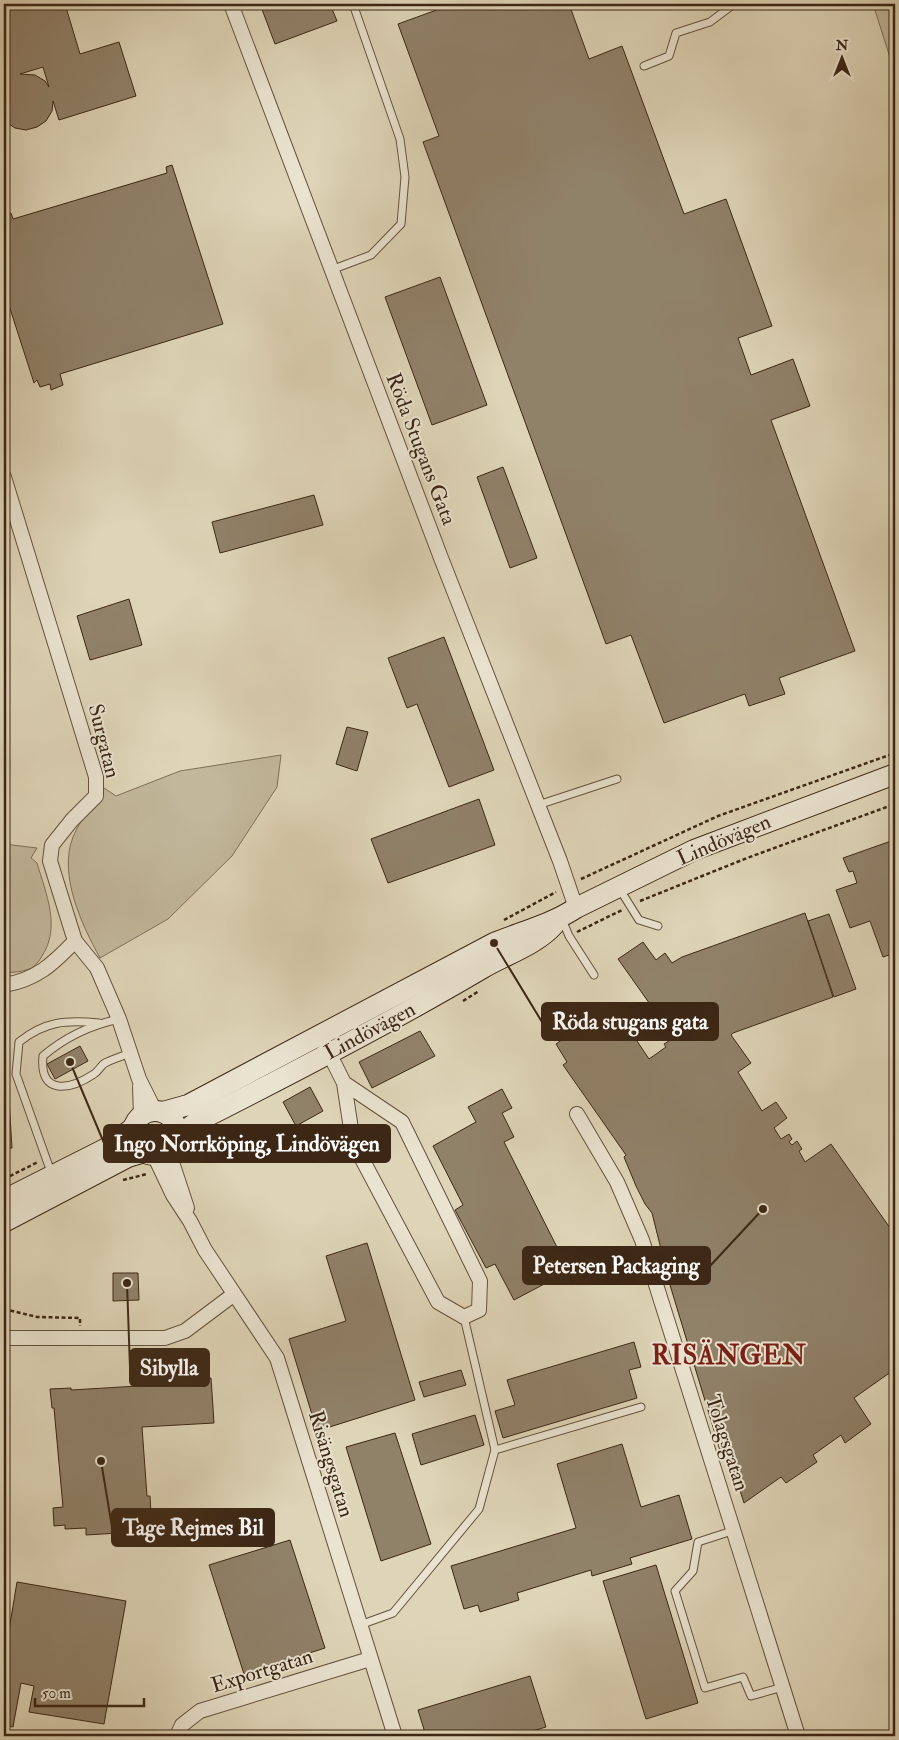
<svg xmlns="http://www.w3.org/2000/svg" width="899" height="1740" font-family="'IM FELL Double Pica',serif">
	<style>
		.green { fill: #c2b79b; stroke: #7f6f58 }
		.building { fill: #908169; stroke: #3c2715; fill-rule: evenodd }
		.lines { fill: none; stroke-linecap: round; stroke-linejoin: round }
		.lane-casing { stroke: #64523e; stroke-width: 9 }
		.street-casing { stroke: #64523e; stroke-width: 16 }
		.secondary-casing { stroke: #3c2715; stroke-width: 22 }
		.path { stroke: #3c2715; stroke-width: 2.5; stroke-dasharray: 4 2.5; stroke-linecap: butt }
		.lane { stroke: #eae3d0; stroke-width: 7 }
		.street { stroke: #eae3d0; stroke-width: 14 }
		.secondary { stroke: #eae3d0; stroke-width: 20 }
		.labels { text-anchor: middle; dominant-baseline: central; stroke-width: 4; stroke-linejoin: round; paint-order: stroke }
		.street-label { font-size: 21px; fill: #3c2715; stroke: #eae3d0 }
		.district-label { font-size: 26px; font-weight: bold; letter-spacing: 1px; fill: #7a1f14; stroke: #eae3d0 }
		.leader { fill: none; stroke: #3c2715; stroke-width: 2 }
		.callout-dot { fill: #3c2715; stroke: #eae3d0; stroke-width: 2 }
		.callout { fill: #3c2715; stroke: #3c2715; stroke-width: 2 }
		.callout-label { font-size: 22px; text-anchor: middle; font-weight: bold; fill: #fff }
	</style>
	<rect width="100%" height="100%" fill="#ded4b7"/>
	<filter id="stains"><feTurbulence type="fractalNoise" baseFrequency=".004" numOctaves="4"/><feColorMatrix values="0 0 0 0 .2 0 0 0 0 .09 0 0 0 0 .02 0 0 0 .5 -.17"/></filter>
	<radialGradient id="worn" r=".72"><stop offset=".6" stop-color="#630" stop-opacity="0"/><stop offset="1" stop-color="#630" stop-opacity=".3"/></radialGradient>
	<g class="green">
		<polygon points="873,4 895,4 895,73"/>
		<path d="M 281,755 L 277,787 L 232,856 L 168,919 L 100,958 C 82,925 58,875 73,837 C 80,820 94,803 104,788 L 116,796 L 180,771 Z"/>
		<path d="M 4,844 L 37,848 L 31,858 L 37,863 C 46,894 61,927 42,956 C 39,961 35,967 29,969 C 22,972 13,972 6,973 L 4,973 Z"/>
	</g>
	<g class="building">
		<path d="M 4,4 L 65,4 L 80,54 L 119,42 L 136,96 L 59,120 L 53,101 L 52,111 L 46,121 L 37,127 L 26,130 L 15,128 L 6,122 ZM 43,67 L 49,87 L 45,81 L 35,75 L 20,74 Z"/>
		<polygon points="260,4 330,4 337,21 275,44"/>
		<polygon points="453,4 569,4 589,59 622,46 684,214 726,199 772,326 738,338 751,375 793,359 810,406 771,420 855,651 779,678 785,694 749,706 745,694 664,723 631,635 606,644 423,142 439,136 398,24"/>
		<polygon points="172,165 223,324 60,374 63,385 51,390 50,384 40,387 37,380 34,383 4,290 4,215 11,213 13,219 167,173 166,167"/>
		<polygon points="440,277 487,405 432,425 385,297"/>
		<polygon points="503,467 537,558 510,568 477,477"/>
		<polygon points="314,495 323,525 220,553 212,522"/>
		<polygon points="129,599 142,645 90,660 77,616"/>
		<polygon points="444,637 494,770 449,787 417,704 407,708 388,658"/>
		<polygon points="347,727 368,732 357,771 336,764"/>
		<polygon points="479,799 495,845 388,883 371,839"/>
		<polygon points="894,840 895,953 883,957 870,921 850,928 836,890 857,883 853,871 849,872 843,858"/>
		<polygon points="805,913 833,997 733,1033 731,1035 751,1063 738,1072 762,1111 776,1102 787,1118 774,1128 781,1139 789,1134 792,1139 789,1142 792,1145 797,1141 802,1149 799,1151 805,1162 831,1144 895,1235 895,1369 854,1398 871,1424 845,1443 841,1435 813,1455 817,1462 786,1483 781,1477 744,1503 730,1459 723,1460 670,1285 652,1213 645,1204 636,1186 624,1157 626,1155 563,1065 567,1062 556,1044 570,1034 569,1030 581,1022 584,1026 613,1005 649,1059 666,1047 664,1044 674,1038 618,959 643,942 656,960 665,953 672,963 682,957"/>
		<polygon points="829,914 856,989 834,997 808,921"/>
		<polygon points="420,1031 435,1056 372,1088 359,1062"/>
		<polygon points="80,1046 88,1061 55,1079 47,1064"/>
		<polygon points="310,1087 323,1111 296,1126 283,1102"/>
		<polygon points="502,1089 512,1108 502,1113 514,1137 504,1142 569,1271 514,1300 495,1264 486,1268 455,1210 463,1205 433,1146 476,1122 468,1107"/>
		<polygon points="4,1100 9,1100 12,1148 4,1148"/>
		<polygon points="367,1243 415,1400 317,1431 289,1339 346,1321 326,1256"/>
		<polygon points="113,1273 138,1273 139,1300 113,1301"/>
		<polygon points="634,1342 641,1367 629,1370 637,1398 503,1438 495,1411 515,1405 507,1380"/>
		<polygon points="461,1370 466,1385 424,1397 419,1382"/>
		<polygon points="211,1378 214,1423 142,1427 147,1496 150,1496 152,1531 86,1535 86,1528 65,1529 65,1525 54,1526 53,1508 63,1507 54,1408 52,1408 50,1389 71,1388 71,1390 138,1386 138,1382"/>
		<polygon points="475,1415 484,1445 421,1465 412,1434"/>
		<polygon points="395,1433 431,1544 381,1561 346,1447"/>
		<polygon points="622,1444 641,1507 679,1495 692,1539 630,1558 632,1564 592,1576 591,1570 517,1593 519,1600 480,1612 478,1605 464,1609 451,1566 576,1528 557,1464"/>
		<polygon points="290,1540 325,1648 244,1674 209,1565"/>
		<polygon points="656,1565 698,1703 646,1719 603,1581"/>
		<polygon points="17,1582 126,1601 104,1724 29,1712 34,1686 21,1683 13,1727 4,1725 4,1660"/>
		<polygon points="530,1676 546,1727 515,1736 426,1736 418,1710"/>
		<polygon points="349,1731 351,1736 332,1736"/>
	</g>
	<g class="lines">
		<defs>
			<g id="lane">
				<polyline points="644,66 669,56 676,33 710,22 734,4"/>
				<polyline points="331,270 371,255 401,224 405,177 400,139 353,4"/>
				<polyline points="538,805 617,779"/>
				<polyline points="619,888 639,920 658,926"/>
				<polyline points="561,917 569,936 594,975"/>
				<path d="M 119,1019 C 91,1025 64,1038 43,1056 C 39,1096 70,1090 94,1074 C 99,1071 101,1065 105,1063 C 113,1059 122,1056 131,1053"/>
				<path d="M 52,1175 L 16,1074 L 19,1042 C 45,1021 66,1020 99,1023"/>
				<polyline points="495,1450 641,1407"/>
				<polyline points="735,1530 698,1542 693,1571 675,1591 705,1688 743,1677 751,1696 783,1687"/>
				<polyline points="360,1625 393,1613 479,1509 495,1450 464,1317"/>
			</g>
			<g id="street">
				<polyline points="231,4 441,558 560,861 576,908"/>
				<polyline points="4,477 96,777 96,796 72,820 52,845 50,861 75,941 97,968 119,1019 139,1079 155,1111"/>
				<path d="M 4,985 C 36,980 53,964 75,941"/>
				<polyline points="320,1035 344,1083 402,1122 480,1281 479,1310 464,1317 438,1302 353,1142 344,1083"/>
				<polyline points="140,1087 141,1115"/>
				<polyline points="577,1114 617,1182 642,1240 798,1736"/>
				<polyline points="168,1150 187,1208"/>
				<polyline points="154,1155 173,1195 190,1221 205,1250 277,1358 395,1736"/>
				<polyline points="4,1338 165,1338 185,1331 233,1295"/>
				<polyline points="177,1736 182,1725 200,1711 370,1659"/>
			</g>
			<g id="secondary">
				<circle cx="155" cy="1133" r="22"/>
				<path d="M 163,1112 L 188,1105 L 494,943 C 521,932 552,924 576,908 L 694,850 L 895,774"/>
				<path d="M 176,1138 L 196,1122 C 293,1073 390,1023 483,968 C 507,954 536,945 554,925"/>
				<polyline points="4,1200 105,1149 133,1128"/>
				<polyline points="4,1222 128,1157 144,1152"/>
			</g>
		</defs>
		<use href="#lane" class="lane-casing"/>
		<use href="#street" class="street-casing"/>
		<use href="#secondary" class="secondary-casing"/>
		<g class="path">
			<polyline points="581,879 718,816 895,753"/>
			<polyline points="640,901 747,858 895,804"/>
			<polyline points="504,920 556,892"/>
			<polyline points="577,932 622,910"/>
			<polyline points="463,1001 479,991"/>
			<polyline points="184,1158 188,1157 195,1146"/>
			<polyline points="4,1179 38,1162"/>
			<polyline points="123,1180 147,1174"/>
			<polyline points="4,1309 37,1317 80,1318 80,1326"/>
		</g>
		<use href="#lane" class="lane"/>
		<use href="#street" class="street"/>
		<use href="#secondary" class="secondary"/>
	</g>
	<g class="labels">
		<g class="street-label">
			<text transform="translate(421 449) rotate(69)">Röda Stugans Gata</text>
			<text transform="translate(104 741) rotate(76)">Surgatan</text>
			<text transform="translate(724 840) rotate(-23)">Lindövägen</text>
			<text transform="translate(370 1031) rotate(-28)">Lindövägen</text>
			<text transform="translate(727 1443) rotate(72)">Tolagsgatan</text>
			<text transform="translate(331 1464) rotate(73)">Risängsgatan</text>
			<text transform="translate(262 1671) rotate(-17)">Exportgatan</text>
		</g>
		<g class="district-label">
			<text x="729" y="1356">RISÄNGEN</text>
		</g>
	</g>
	<path class="leader" d="M494 943L542 1022M70 1062L104 1143M763 1209L710 1266M127 1283L130 1368M101 1461L112 1527"/>
	<g class="callout-dot">
		<circle cx="494" cy="943" r="5"/>
		<circle cx="70" cy="1062" r="5"/>
		<circle cx="763" cy="1209" r="5"/>
		<circle cx="127" cy="1283" r="5"/>
		<circle cx="101" cy="1461" r="5"/>
	</g>
	<g class="callout">
		<rect x="542" y="1003" width="176" height="37" rx="5"/>
		<rect x="104" y="1125" width="286" height="37" rx="5"/>
		<rect x="523" y="1247" width="187" height="37" rx="5"/>
		<rect x="130" y="1349" width="79" height="37" rx="5"/>
		<rect x="112" y="1509" width="162" height="37" rx="5"/>
	</g>
	<g class="callout-label">
		<text x="630" y="1029">Röda stugans gata</text>
		<text x="247" y="1151">Ingo Norrköping, Lindövägen</text>
		<text x="616" y="1273">Petersen Packaging</text>
		<text x="169" y="1375">Sibylla</text>
		<text x="193" y="1535">Tage Rejmes Bil</text>
	</g>
	<rect width="899" height="1740" fill="none" stroke="#ded4b7" stroke-width="20"/>
	<rect x="5" y="5" width="889" height="1730" fill="none" stroke="#3c2715" stroke-width="2.5"/>
	<rect x="10" y="10" width="879" height="1720" fill="none" stroke="#3c2715"/>
	<g transform="translate(842 58)" stroke="#eae3d0" stroke-width="4" paint-order="stroke">
	<path d="M0-4L9 19L0 12L-9 19Z" fill="#3c2715"/>
	<text y="-8" font-size="14" font-weight="bold" text-anchor="middle" fill="#3c2715">N</text>
	</g>
	<path d="M35 1698v8h109v-8" fill="none" stroke="#3c2715" stroke-width="2.5"/>
	<text x="42" y="1698" font-size="15" fill="#3c2715" stroke="#eae3d0" stroke-width="4" paint-order="stroke">50 m</text>
	<rect width="100%" height="100%" filter="url(#stains)"/>
	<rect width="100%" height="100%" fill="url(#worn)"/>
</svg>
